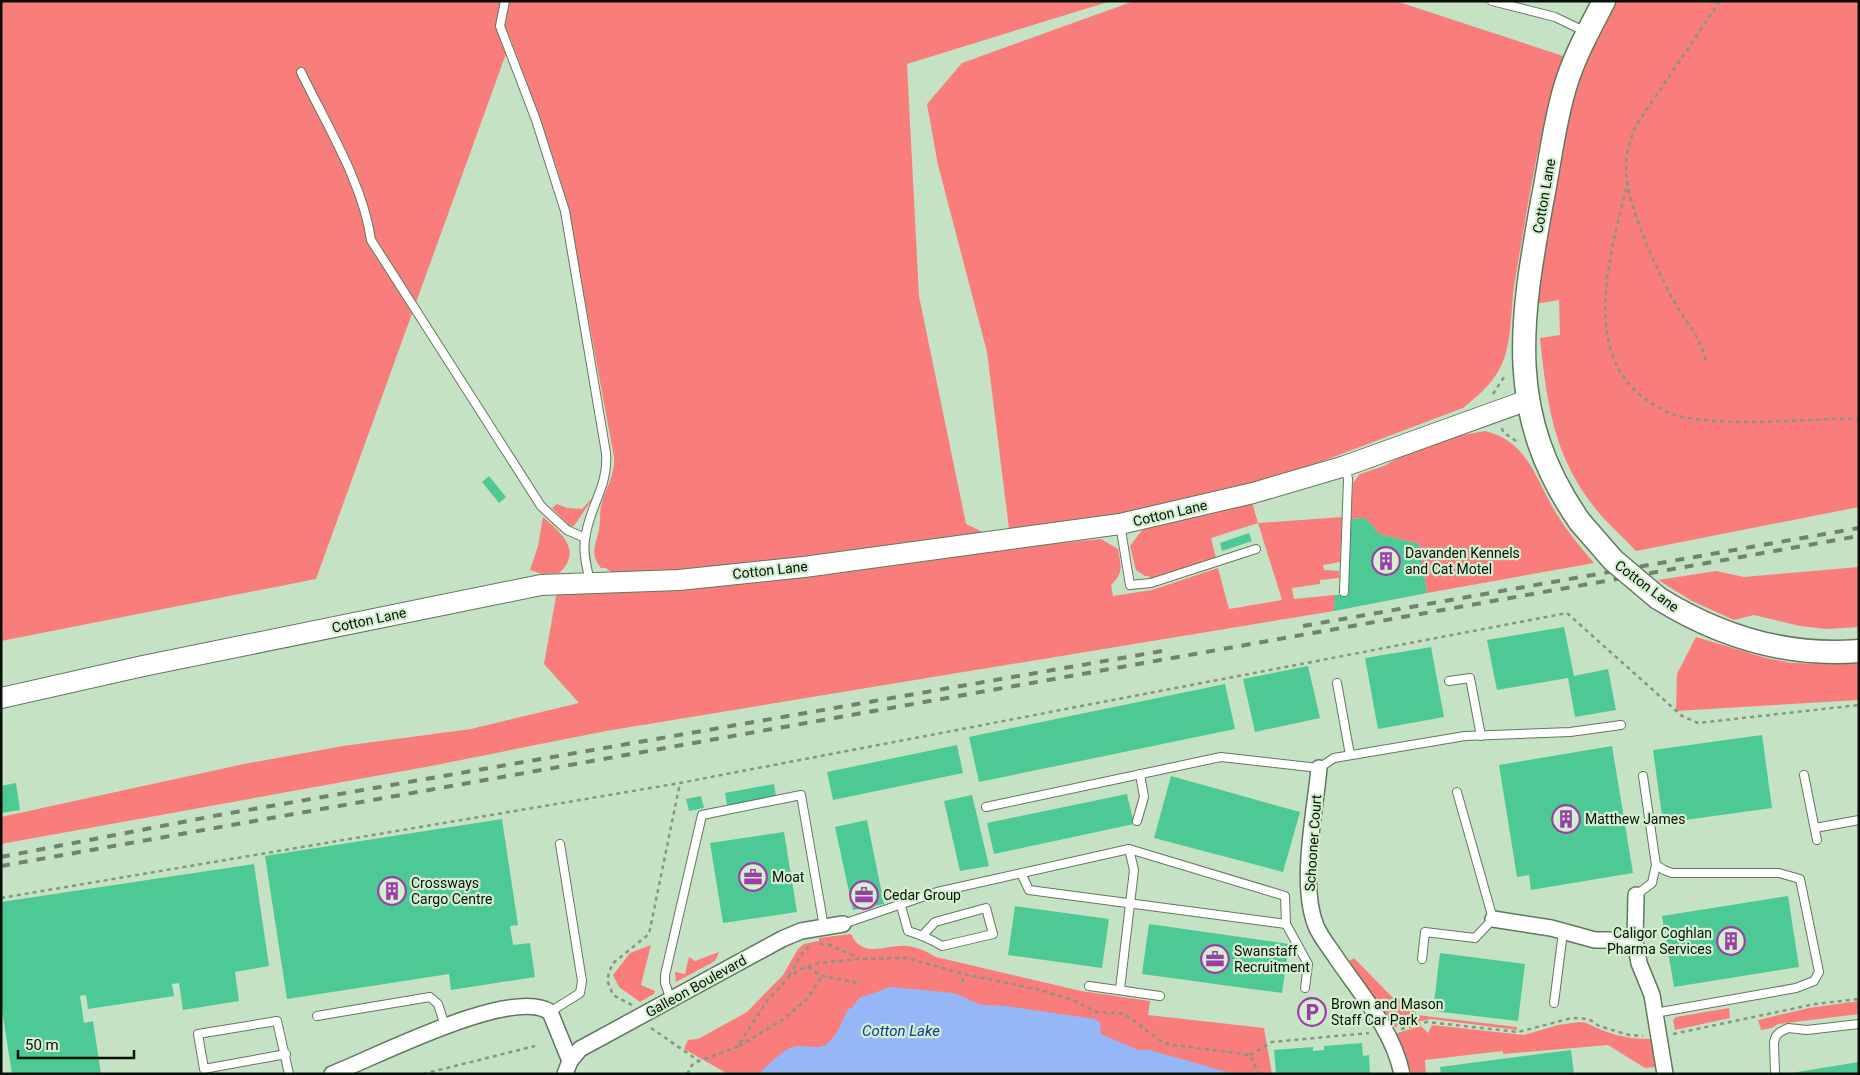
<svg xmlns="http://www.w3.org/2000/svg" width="1860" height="1075" font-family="Roboto,sans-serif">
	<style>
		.green { fill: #f97e7b }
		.water { fill: #95b7f8 }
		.building { fill: #4dc996 }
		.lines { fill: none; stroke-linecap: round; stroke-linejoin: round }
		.service-casing { stroke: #60795e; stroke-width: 10 }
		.minor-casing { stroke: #60795e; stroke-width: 18 }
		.tertiary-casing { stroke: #60795e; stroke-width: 22 }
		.secondary-casing { stroke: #60795e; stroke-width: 25 }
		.path { stroke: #839882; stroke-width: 2.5; stroke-dasharray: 4 4; stroke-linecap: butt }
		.service { stroke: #fff; stroke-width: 8 }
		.minor { stroke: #fff; stroke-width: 15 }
		.tertiary { stroke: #fff; stroke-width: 20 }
		.secondary { stroke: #fff; stroke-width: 22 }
		.rail { stroke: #6f836e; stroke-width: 4; stroke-dasharray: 9 9; stroke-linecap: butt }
		.secondary-bridge-casing { stroke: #60795e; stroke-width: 25; stroke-linecap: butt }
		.secondary-bridge { stroke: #fff; stroke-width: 22 }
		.labels { text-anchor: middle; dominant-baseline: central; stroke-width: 4.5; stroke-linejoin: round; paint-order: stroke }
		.street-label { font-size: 14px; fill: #071007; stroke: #d3efd0 }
		.poi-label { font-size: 14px; fill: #071007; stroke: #d3efd0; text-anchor: start }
		.water-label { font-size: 15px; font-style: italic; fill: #0f3a96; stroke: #d3efd0 }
	</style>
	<rect width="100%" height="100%" fill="#c6e2c4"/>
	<g class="green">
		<path d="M 1,1 L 1111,1 L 907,64 L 919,296 L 966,524 L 993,537 L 657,574 L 614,574 L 606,568 L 601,568 C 589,553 596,545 599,529 C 601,520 599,510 602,502 C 607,485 615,475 614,457 L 569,214 L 558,172 L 511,40 L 316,579 L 1,641 Z"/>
		<path d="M 1134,1 L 1396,1 L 1563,56 C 1539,128 1528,205 1515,280 C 1511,303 1512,338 1504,359 C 1496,381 1480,394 1463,408 L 1265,483 L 1134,514 L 1009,529 L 987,352 L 938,165 L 927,104 L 962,63 Z"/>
		<path d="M 1618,1 L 1859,1 L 1859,507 L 1636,551 C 1624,538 1610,526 1599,513 C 1554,459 1547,406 1540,338 L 1560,335 L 1559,300 L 1535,304 L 1564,137 L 1584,63 Z"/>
		<path d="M 1485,431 C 1528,441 1536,480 1556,513 C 1567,531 1580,547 1594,563 L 1427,593 L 1419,544 L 1379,534 L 1366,518 L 1351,519 L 1353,483 L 1360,474 L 1384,466 L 1409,452 L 1457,436 Z"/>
		<polygon points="595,495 574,526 570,526 552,508 557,504 567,508 582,509"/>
		<path d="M 1252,502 L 1258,523 L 1342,517 L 1340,562 L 1323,565 L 1324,570 L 1339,571 L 1339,578 L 1320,580 L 1320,584 L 1292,588 L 1294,599 L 1335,595 L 1334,611 L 606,731 L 431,766 L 1,844 L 1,817 L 244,764 L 343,746 L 471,729 L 579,703 L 544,664 L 557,591 L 1101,539 L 1118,549 C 1121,565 1124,573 1111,585 L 1113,596 L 1152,590 L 1218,568 L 1229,609 L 1282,600 L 1258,523 L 1211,538 L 1216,558 L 1150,579 L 1149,576 L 1145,576 L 1136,570 L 1130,546 L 1143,529 Z"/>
		<path d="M 543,517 C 560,532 584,551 559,573 L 542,574 L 530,570 L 538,546 Z"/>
		<polygon points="1859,567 1859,627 1826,629 1800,626 1754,615 1734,620 1692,601 1658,580 1716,571 1744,577"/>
		<polygon points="1696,637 1766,658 1792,663 1859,664 1859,700 1676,711 1677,674"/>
		<path d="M 851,934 C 863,960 886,944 907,946 C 918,947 927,952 936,957 L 1081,991 L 1150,1001 L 1148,1015 L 1264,1028 L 1272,1074 L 728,1074 L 684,1049 L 688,1040 L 698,1039 L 747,1012 L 783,975 L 798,949 L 804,944 L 819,941 L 819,938 Z"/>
		<polygon points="651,945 641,985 655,991 654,994 640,1002 619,987 613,975 630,953"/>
		<polygon points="719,952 715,961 676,982 675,972 685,974 689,957 695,961"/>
		<polygon points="1354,958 1392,997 1407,1001 1417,1015 1517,1027 1517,1030 1431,1019 1394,1027 1349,961"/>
		<polygon points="1859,1001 1859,1014 1778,1024 1772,1028 1761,1030 1758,1020 1809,1008"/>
		<polygon points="1729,1008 1730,1018 1675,1030 1673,1020 1676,1017"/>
		<path d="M 1579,1022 C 1587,1022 1590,1025 1597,1028 C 1614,1036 1633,1039 1651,1039 L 1656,1067 L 1645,1068 L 1608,1045 L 1503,1054 L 1503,1051 L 1425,1060 L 1426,1074 L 1412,1074 L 1397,1033 L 1421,1026 L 1428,1033 L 1432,1025 L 1524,1035 L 1558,1025 Z"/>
	</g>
	<path class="water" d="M 891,987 L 954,993 L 981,1005 L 1006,1006 L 1095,1019 L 1100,1023 L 1101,1034 L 1138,1050 L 1150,1050 L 1234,1074 L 759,1074 C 765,1067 785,1049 793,1047 C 801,1045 809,1047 817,1047 C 833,1048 842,1021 848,1009 L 852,1008 L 859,998 Z"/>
	<g class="building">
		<polygon points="489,476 506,497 499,503 482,482"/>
		<polygon points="1366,518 1379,534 1419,544 1427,593 1334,611 1335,595 1347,594 1351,519"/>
		<polygon points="1249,533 1252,541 1222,551 1220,543"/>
		<polygon points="1564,627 1574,676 1608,669 1616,710 1575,717 1568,678 1497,690 1487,640"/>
		<polygon points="1431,647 1444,717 1378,729 1365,658"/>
		<polygon points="1308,666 1320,718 1255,732 1243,679"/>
		<polygon points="1225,684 1235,729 979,782 969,737"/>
		<polygon points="1762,735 1772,808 1663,823 1653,750"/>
		<polygon points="957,745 963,773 833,800 827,772"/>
		<polygon points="1612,746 1633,873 1531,890 1529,875 1517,877 1499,765"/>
		<polygon points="1171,776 1300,812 1283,872 1154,838"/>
		<polygon points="16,783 20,810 1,813 1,786"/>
		<polygon points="774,784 776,797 727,805 725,793"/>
		<polygon points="1127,794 1134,824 994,854 987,823"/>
		<polygon points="972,795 989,866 960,871 944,801"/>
		<polygon points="701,796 704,808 689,811 686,799"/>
		<polygon points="502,819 518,925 510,926 513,945 530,943 535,977 451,990 449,974 287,999 265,856"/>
		<polygon points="867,820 884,904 853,910 835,827"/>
		<polygon points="784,832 797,912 723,923 710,843"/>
		<polygon points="254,864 269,966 235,972 239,1001 183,1010 179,983 172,984 174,996 88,1009 86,995 80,996 84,1023 93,1021 101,1074 12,1074 1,1004 1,902"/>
		<polygon points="1788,896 1799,967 1674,987 1662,916"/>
		<polygon points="1015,906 1109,919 1102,968 1008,955"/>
		<polygon points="1149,924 1289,944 1282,993 1142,974"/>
		<polygon points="1440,953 1525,964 1518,1021 1433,1011"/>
		<polygon points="1362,1043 1363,1056 1369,1055 1370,1074 1276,1074 1274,1050 1313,1047 1313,1051 1324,1050 1324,1046"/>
		<polygon points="1571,1050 1574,1074 1441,1074 1440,1067"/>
		<polygon points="1859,1062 1859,1074 1791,1074 1791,1073"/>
	</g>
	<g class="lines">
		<defs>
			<g id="service">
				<path d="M 505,1 L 500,26 L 536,120 L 565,211 L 606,453 C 609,487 588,508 585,540 C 583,554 587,568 590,582"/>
				<polyline points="1492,1 1555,17 1586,32"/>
				<path d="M 301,72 C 326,124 363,183 371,240 L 541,506 L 567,530 L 585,538"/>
				<polyline points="1120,524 1130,585 1151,583 1256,549"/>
				<polyline points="1344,592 1348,479 1345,466"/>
				<polyline points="1449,681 1470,678 1481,736"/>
				<polyline points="1337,683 1350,755"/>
				<polyline points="1804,775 1817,840"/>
				<polyline points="1643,776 1656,865 1664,870 1672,873 1779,873 1800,879 1819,972 1814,981 1796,988 1655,1013"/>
				<polyline points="986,807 1221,757 1319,768 1334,758 1465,736 1570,732 1621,725"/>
				<polyline points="1137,821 1144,797 1140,774"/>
				<polyline points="1815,828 1859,820"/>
				<polyline points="1636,895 1652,883 1656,865"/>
				<path d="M 901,906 L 908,931 C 921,935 931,939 942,946 L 993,934 L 986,908 L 935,922 L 922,936"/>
				<polyline points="843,924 937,892 1129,849 1285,896 1286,924 1029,890 1021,873"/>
				<polyline points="1286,924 1308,964 1305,988"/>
				<polyline points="1422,959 1425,932 1475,938 1493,919 1457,792"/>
				<polyline points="1089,986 1160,996"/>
				<polyline points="1120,989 1134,870 1129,849"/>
				<polyline points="671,1000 665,983 665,975 702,815 801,795 824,927"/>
				<polyline points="1554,1003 1563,932"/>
				<polyline points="550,1012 580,993 582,981 560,844"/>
				<polyline points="317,1016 430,997 438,1004 445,1026"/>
				<polyline points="286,1054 204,1069 198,1034 277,1021 289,1074"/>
				<polyline points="1775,1074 1774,1042 1776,1036 1780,1032 1788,1028 1807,1030 1859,1024"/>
			</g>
			<g id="minor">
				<path d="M 1319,768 C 1315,813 1299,884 1316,926 C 1321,938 1330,948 1337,959 C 1361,994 1393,1030 1402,1074"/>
				<polyline points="1493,919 1551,928 1595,940 1635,940 1639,963 1652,995 1665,1074"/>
				<polyline points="1635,940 1636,895"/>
				<path d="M 332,1074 C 376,1057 512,986 550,1012 L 570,1061"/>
				<polyline points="565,1074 570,1061 580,1049 782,939 801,931 843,924"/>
			</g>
			<polyline id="tertiary" points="1,698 143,666 541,585 679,580 804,567 1120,524 1253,493 1345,466 1528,400"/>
			<g id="secondary">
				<path d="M 1580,522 C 1505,415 1520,323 1542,202 C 1550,163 1554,122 1566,84 C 1575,55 1590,28 1604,1"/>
				<path d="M 1658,598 C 1719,636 1786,657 1859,651"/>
			</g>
		</defs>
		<use href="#service" class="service-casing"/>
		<use href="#minor" class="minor-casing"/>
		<use href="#tertiary" class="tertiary-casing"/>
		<use href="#secondary" class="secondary-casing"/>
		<g class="path">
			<path d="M 1628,181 C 1613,246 1578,349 1644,398 C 1657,408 1671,415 1688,418 C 1744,427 1802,418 1859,419"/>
			<path d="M 1706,360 C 1700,336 1685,321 1673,300 C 1656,268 1628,208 1626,172 C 1625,157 1630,141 1635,127 L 1720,1"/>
			<polyline points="1493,394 1506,374"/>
			<polyline points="1502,428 1503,432 1519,443"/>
			<polyline points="1,898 680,783 1567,613 1682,716 1698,723 1859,705"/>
			<polyline points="820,944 829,945 859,958"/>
			<polyline points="808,967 822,976 859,983"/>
			<polyline points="789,976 804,950 810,946"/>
			<polyline points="962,982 964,974"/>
			<polyline points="632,1005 613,995 607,980 612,964 649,934 680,783"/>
			<polyline points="651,1028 699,1061"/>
			<polyline points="1401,1029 1427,1022 1518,1032 1572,1018 1589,1019 1599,1026 1629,1035 1643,1036"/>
			<polyline points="1673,1034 1815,1004 1859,999"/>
			<polyline points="739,1046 784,1019 807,999 822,976"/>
			<polyline points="1250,1055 1272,1042 1369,1033"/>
			<polyline points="423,1074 535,1046"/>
			<polyline points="687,1074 692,1065 699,1061 737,1047 767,1001 789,977 801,969 819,963 860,959 907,958 964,974 1040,990 1073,1000 1096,1012 1125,1014 1161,1041 1168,1044 1250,1055 1259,1074"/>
		</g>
		<use href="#service" class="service"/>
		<use href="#minor" class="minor"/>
		<use href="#tertiary" class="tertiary"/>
		<use href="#secondary" class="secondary"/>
		<g class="rail">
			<polyline points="1303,626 1859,528"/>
			<polyline points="1,857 219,815 1168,650"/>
			<polyline points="1,866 1859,536"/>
		</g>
		<defs>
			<polyline id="secondary-bridge" points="1580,522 1613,560 1658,598"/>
		</defs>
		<use href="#secondary-bridge" class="secondary-bridge-casing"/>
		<use href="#secondary-bridge" class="secondary-bridge"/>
	</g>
	<defs>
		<symbol id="building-ring" viewBox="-11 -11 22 22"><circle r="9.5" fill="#d3efd0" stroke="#9b3ea8" stroke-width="1.5"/><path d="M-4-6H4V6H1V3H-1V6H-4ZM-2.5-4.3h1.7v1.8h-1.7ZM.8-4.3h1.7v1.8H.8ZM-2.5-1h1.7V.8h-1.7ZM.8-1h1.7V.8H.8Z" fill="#9b3ea8"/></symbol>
		<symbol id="office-ring" viewBox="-11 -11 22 22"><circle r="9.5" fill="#d3efd0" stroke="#9b3ea8" stroke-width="1.5"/><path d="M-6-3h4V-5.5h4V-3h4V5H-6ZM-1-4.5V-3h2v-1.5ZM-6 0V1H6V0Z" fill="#9b3ea8"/></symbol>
		<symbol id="parking-ring" viewBox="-11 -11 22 22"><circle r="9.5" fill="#d3efd0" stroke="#9b3ea8" stroke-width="1.5"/><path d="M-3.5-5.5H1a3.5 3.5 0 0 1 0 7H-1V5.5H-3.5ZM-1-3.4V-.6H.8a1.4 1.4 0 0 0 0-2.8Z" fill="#9b3ea8"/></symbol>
	</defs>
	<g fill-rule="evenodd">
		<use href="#building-ring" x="1370" y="545" width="32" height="32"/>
		<use href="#building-ring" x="1550" y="803" width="32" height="32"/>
		<use href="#office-ring" x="737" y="861" width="32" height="32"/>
		<use href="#building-ring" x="376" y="875" width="32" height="32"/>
		<use href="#office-ring" x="848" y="879" width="32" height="32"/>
		<use href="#building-ring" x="1715" y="925" width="32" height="32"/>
		<use href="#office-ring" x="1199" y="943" width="32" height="32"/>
		<use href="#parking-ring" x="1296" y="996" width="32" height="32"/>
	</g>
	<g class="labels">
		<g class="street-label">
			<text transform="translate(1544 196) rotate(-80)">Cotton Lane</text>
			<text transform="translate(1170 513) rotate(-13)">Cotton Lane</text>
			<text transform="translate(770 570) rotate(-6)">Cotton Lane</text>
			<text transform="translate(1647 586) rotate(37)">Cotton Lane</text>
			<text transform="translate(369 620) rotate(-12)">Cotton Lane</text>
			<text transform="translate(1313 843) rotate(-86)">Schooner Court</text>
			<text transform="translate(696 986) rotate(-29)">Galleon Boulevard</text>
		</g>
		<g class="poi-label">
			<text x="1405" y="553">Davanden Kennels<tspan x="1405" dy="16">and Cat Motel</tspan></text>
			<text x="1585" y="819">Matthew James</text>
			<text x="772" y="877">Moat</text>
			<text x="411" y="883">Crossways<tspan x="411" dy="16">Cargo Centre</tspan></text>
			<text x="883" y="895">Cedar Group</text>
			<text x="1712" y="933" text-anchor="end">Caligor Coghlan<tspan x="1712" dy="16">Pharma Services</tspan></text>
			<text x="1234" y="951">Swanstaff<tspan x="1234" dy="16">Recruitment</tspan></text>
			<text x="1331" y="1004">Brown and Mason<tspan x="1331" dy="16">Staff Car Park</tspan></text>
		</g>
		<g class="water-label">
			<text x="901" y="1031">Cotton Lake</text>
		</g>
	</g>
	<rect width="1860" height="1075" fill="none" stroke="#071007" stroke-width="5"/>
	<path d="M18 1050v8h116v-8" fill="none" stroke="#071007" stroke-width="2.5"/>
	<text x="25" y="1050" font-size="15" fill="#071007" stroke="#d3efd0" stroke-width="4" paint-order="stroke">50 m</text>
</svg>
